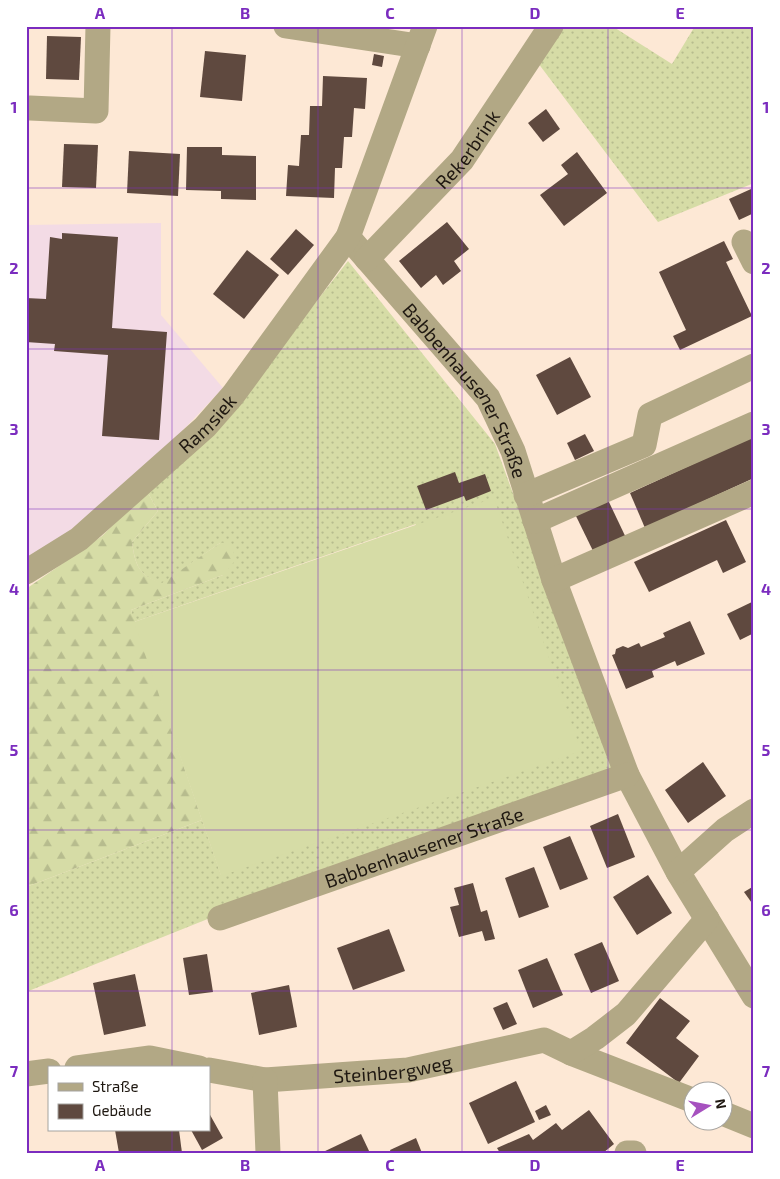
<svg xmlns="http://www.w3.org/2000/svg" width="780" height="1179" font-family="'Exo 2',sans-serif">
	<style>
		.education { fill: #f3dbe5 }
		.grass { fill: url(#grass-dots) }
		.forest { fill: url(#forest-firs) }
		.pitch { fill: #d6dca6 }
		.building { fill: #5f493f }
		.lines { fill: none; stroke-linecap: round; stroke-linejoin: round }
		.minor { stroke: #b2a885; stroke-width: 25 }
		.grid { fill: none; stroke: #7b2cbf; stroke-width: 1; stroke-opacity: 0.55 }
		.labels { text-anchor: middle; dominant-baseline: central; stroke-width: 5; stroke-linejoin: round; paint-order: stroke }
		.street-label { font-size: 19px; fill: #1f1811; stroke: #fff }
		.neatline { fill: none; stroke: #7b2cbf; stroke-width: 2 }
		.grid-label { font-size: 16px; text-anchor: middle; font-weight: bold; fill: #7b2cbf }
	</style>
	<defs>
		<pattern id="grass-dots" width="8" height="8" patternUnits="userSpaceOnUse" patternTransform="scale(1.25)"><rect width="8" height="8" fill="#d6dca6"/><path d="M2 2h.1M6 6h.1" fill="none" stroke="#b7bc8e" stroke-width="1.8" stroke-linecap="round"/></pattern>
		<pattern id="forest-firs" width="22" height="20" patternUnits="userSpaceOnUse" patternTransform="scale(1.25)"><rect width="22" height="20" fill="#d6dca6"/><path d="M5 1l3.5 6h-7zM16 11l3.5 6h-7z" fill="#b7bc8e"/></pattern>
	</defs>
	<rect width="100%" height="100%" fill="#fde8d5"/>
	<polygon class="education" points="161,223 161,315 223,388 144,471 68,532 26,558 26,225"/>
	<g class="grass">
		<polygon points="563,26 612,26 672,64 695,26 754,26 754,183 658,222 538,63"/>
		<path d="M 348,261 L 495,444 L 613,768 L 250,902 L 26,992 L 26,887 L 202,820 L 221,875 L 416,524 L 134,622 L 131,610 L 223,575 L 220,543 L 162,584 C 139,576 135,565 132,542 L 158,511 L 147,491 L 241,398 Z"/>
	</g>
	<path class="forest" d="M 147,491 L 158,511 L 132,542 C 135,565 139,576 162,583 L 220,543 C 235,541 234,549 234,562 L 223,575 L 131,610 L 202,820 L 26,887 L 26,589 L 102,536 Z"/>
	<polygon class="pitch" points="494,498 581,751 221,876 134,622"/>
	<g class="building">
		<polygon points="47,36 81,37 79,80 46,79"/>
		<polygon points="205,51 246,55 242,101 200,97"/>
		<polygon points="374,54 384,56 382,67 372,65"/>
		<polygon points="323,76 367,78 365,109 354,108 352,137 344,137 342,168 335,168 334,198 286,196 288,165 299,166 301,135 309,135 310,106 322,106"/>
		<polygon points="546,109 560,129 543,142 528,123"/>
		<polygon points="64,144 98,145 96,188 62,187"/>
		<polygon points="187,147 222,147 222,155 256,156 256,200 221,199 221,191 186,190"/>
		<polygon points="129,151 180,154 178,196 127,193"/>
		<polygon points="577,152 607,193 564,226 540,195 568,174 561,165"/>
		<polygon points="751,189 754,196 754,213 739,220 729,199"/>
		<polygon points="447,222 469,249 454,261 461,271 443,285 436,275 421,288 399,261"/>
		<polygon points="296,229 314,245 288,275 270,259"/>
		<polygon points="62,233 118,237 112,328 167,332 159,440 102,436 108,355 54,351 55,344 26,342 26,298 46,299 50,237 62,239"/>
		<polygon points="724,241 733,259 726,262 752,316 680,350 673,336 686,330 659,272"/>
		<polygon points="247,250 279,275 244,319 213,294"/>
		<polygon points="570,357 591,397 557,415 536,375"/>
		<polygon points="585,434 594,451 575,460 567,443"/>
		<polygon points="754,436 754,478 645,528 630,493"/>
		<polygon points="455,472 459,483 485,474 491,491 466,501 464,496 426,510 417,486"/>
		<polygon points="608,500 628,542 596,557 575,514"/>
		<polygon points="726,520 746,562 723,573 717,560 649,592 634,562"/>
		<polygon points="754,601 754,633 740,640 727,614"/>
		<polygon points="690,621 705,654 677,666 675,661 652,671 654,677 626,689 612,655 615,654 616,649 623,646 628,648 639,643 641,647 665,637 663,633"/>
		<polygon points="703,762 726,796 688,823 665,790"/>
		<polygon points="618,814 635,857 607,868 590,826"/>
		<polygon points="570,836 588,879 560,890 543,847"/>
		<polygon points="534,867 549,907 519,918 505,878"/>
		<polygon points="648,875 672,913 637,935 613,897"/>
		<polygon points="473,883 481,912 487,910 495,939 485,941 482,931 459,937 450,907 459,905 454,888"/>
		<polygon points="754,886 754,906 744,892"/>
		<polygon points="389,929 405,971 353,990 337,948"/>
		<polygon points="602,942 619,981 591,993 574,954"/>
		<polygon points="207,954 213,992 189,995 183,958"/>
		<polygon points="547,958 563,995 533,1008 518,970"/>
		<polygon points="135,974 146,1026 104,1035 93,983"/>
		<polygon points="289,985 297,1027 259,1035 251,993"/>
		<polygon points="660,998 690,1021 676,1038 699,1056 679,1083 626,1043"/>
		<polygon points="507,1002 517,1024 503,1030 493,1008"/>
		<polygon points="516,1081 535,1122 488,1144 469,1103"/>
		<polygon points="546,1105 551,1115 539,1120 535,1111"/>
		<polygon points="589,1110 614,1144 603,1153 500,1153 497,1148 529,1134 533,1140 556,1123 562,1130"/>
		<polygon points="209,1113 223,1138 202,1150 191,1130 209,1130"/>
		<polygon points="115,1130 179,1130 182,1153 119,1153"/>
		<polygon points="361,1134 370,1153 321,1153"/>
		<polygon points="416,1138 422,1153 391,1153 390,1150"/>
	</g>
	<g class="lines">
		<g class="minor">
			<polyline points="286,26 418,46"/>
			<polyline points="30,108 96,111 98,26"/>
			<path id="s1" d="M 348,237 L 488,398 L 513,451 L 554,580 L 627,775 L 678,872 L 754,996"/>
			<polyline points="744,242 754,262"/>
			<path id="s2" d="M 367,259 L 462,160 L 551,26"/>
			<polyline points="526,495 644,445 650,415 754,366"/>
			<polyline points="535,521 754,424"/>
			<path id="s3" d="M 26,572 L 79,539 L 205,427 L 233,395 L 348,237 L 425,26"/>
			<polyline points="554,580 754,492"/>
			<polyline points="678,872 725,830 754,811"/>
			<path id="s4" d="M 220,918 L 627,775"/>
			<polyline points="571,1053 692,1100"/>
			<polyline points="77,1068 150,1058 199,1068"/>
			<path id="s5" d="M 209,1070 L 265,1080 L 408,1070 L 544,1040 L 571,1053 L 595,1038 L 626,1014 L 707,919"/>
			<polyline points="26,1074 49,1071"/>
			<polyline points="265,1080 268,1153"/>
			<polyline points="722,1113 754,1126"/>
			<polyline points="627,1153 634,1153"/>
		</g>
	</g>
	<path class="grid" d="M 172,26 L 172,1068M 318,26 L 318,1153M 462,26 L 462,1153M 608,26 L 608,1153M 26,188 L 754,188M 26,349 L 754,349M 26,509 L 754,509M 26,670 L 754,670M 26,830 L 754,830M 26,991 L 754,991M 172,1130 L 172,1153"/>
	<g class="labels">
		<g class="street-label">
			<text stroke="none"><textPath href="#s2" startOffset="149">Rekerbrink</textPath></text>
			<text stroke="none"><textPath href="#s1" startOffset="195">Babbenhausener Straße</textPath></text>
			<text stroke="none"><textPath href="#s3" startOffset="235">Ramsiek</textPath></text>
			<text stroke="none"><textPath href="#s4" startOffset="216">Babbenhausener Straße</textPath></text>
			<text stroke="none"><textPath href="#s5" startOffset="185">Steinbergweg</textPath></text>
		</g>
	</g>
	<rect width="780" height="1179" fill="none" stroke="#ffffff" stroke-width="55"/>
	<rect x="48" y="1066" width="162" height="65" fill="#ffffff" stroke="#a5a3a0"/>
	<rect x="58" y="1083" width="25" height="8" fill="#b2a885" stroke="#a5a3a0"/>
	<text x="92" y="1092" font-size="15" fill="#1f1811">Straße</text>
	<rect x="58" y="1104" width="25" height="15" fill="#5f493f" stroke="#a5a3a0"/>
	<text x="92" y="1116" font-size="15" fill="#1f1811">Gebäude</text>
	<g transform="translate(708 1106) rotate(80)"><circle r="24" fill="#ffffff" stroke="#a5a3a0"/>
	<path d="M0-4L9 19L0 12L-9 19Z" fill="#a651bf"/>
	<text y="-8" font-size="14" font-weight="bold" text-anchor="middle" fill="#1f1811">N</text>
	</g>
	<rect x="28" y="28" width="724" height="1124" class="neatline"/>
	<g class="grid-label">
		<text x="100" y="19">A</text>
		<text x="245" y="19">B</text>
		<text x="390" y="19">C</text>
		<text x="535" y="19">D</text>
		<text x="680" y="19">E</text>
		<text x="14" y="113">1</text>
		<text x="766" y="113">1</text>
		<text x="14" y="274">2</text>
		<text x="766" y="274">2</text>
		<text x="14" y="435">3</text>
		<text x="766" y="435">3</text>
		<text x="14" y="595">4</text>
		<text x="766" y="595">4</text>
		<text x="14" y="756">5</text>
		<text x="766" y="756">5</text>
		<text x="14" y="916">6</text>
		<text x="766" y="916">6</text>
		<text x="14" y="1077">7</text>
		<text x="766" y="1077">7</text>
		<text x="100" y="1171">A</text>
		<text x="245" y="1171">B</text>
		<text x="390" y="1171">C</text>
		<text x="535" y="1171">D</text>
		<text x="680" y="1171">E</text>
	</g>
</svg>
